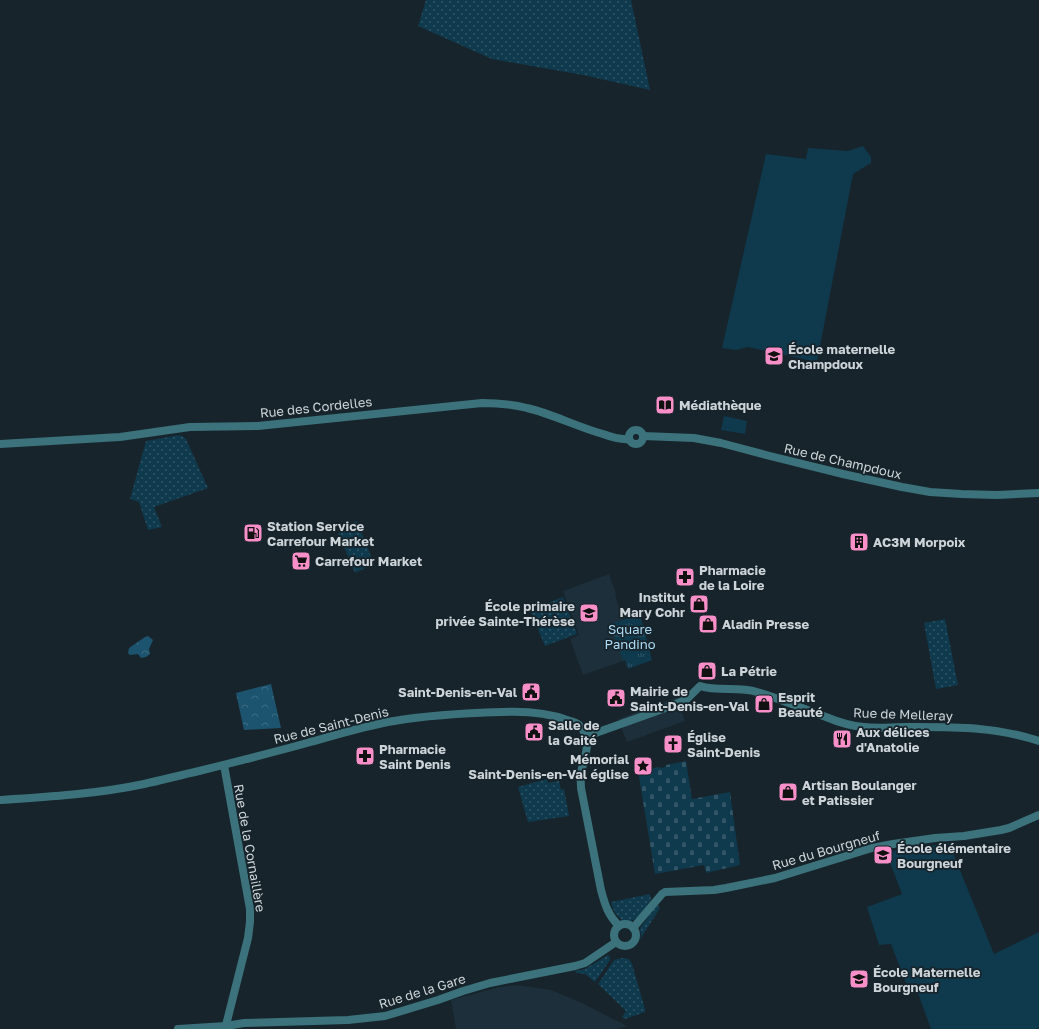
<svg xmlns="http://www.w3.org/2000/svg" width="1039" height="1029" font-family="'Golos Text',sans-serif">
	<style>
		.built { fill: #1c2f3a }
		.grass { fill: url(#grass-dots) }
		.forest { fill: url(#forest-crowns) }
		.cemetery { fill: url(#cemetery-stones) }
		.park { fill: url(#park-tufts) }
		.garden { fill: #0f394d }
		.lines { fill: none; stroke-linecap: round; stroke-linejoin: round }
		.tertiary { stroke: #3b727b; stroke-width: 8 }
		.labels { text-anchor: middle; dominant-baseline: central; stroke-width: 3.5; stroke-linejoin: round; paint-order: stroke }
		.poi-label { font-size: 13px; font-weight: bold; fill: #ccd4d9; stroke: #17242b; text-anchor: start }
		.street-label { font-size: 13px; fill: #ccd4d9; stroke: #17242b }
		.park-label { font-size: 13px; fill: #addcf7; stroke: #17242b }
	</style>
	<defs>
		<pattern id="grass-dots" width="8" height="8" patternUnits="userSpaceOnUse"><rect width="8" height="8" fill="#0f394d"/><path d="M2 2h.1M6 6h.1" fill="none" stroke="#315566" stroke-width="1.8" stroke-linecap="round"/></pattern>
		<pattern id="forest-crowns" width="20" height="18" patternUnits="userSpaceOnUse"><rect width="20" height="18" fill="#1c546f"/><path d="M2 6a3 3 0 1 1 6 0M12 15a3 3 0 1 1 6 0" fill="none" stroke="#3c6c83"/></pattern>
		<pattern id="cemetery-stones" width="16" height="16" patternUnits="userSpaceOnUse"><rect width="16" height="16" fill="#0f394d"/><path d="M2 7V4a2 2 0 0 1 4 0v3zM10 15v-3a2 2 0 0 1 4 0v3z" fill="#315566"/></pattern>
		<pattern id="park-tufts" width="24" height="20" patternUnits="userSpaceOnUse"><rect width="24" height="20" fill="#0f394d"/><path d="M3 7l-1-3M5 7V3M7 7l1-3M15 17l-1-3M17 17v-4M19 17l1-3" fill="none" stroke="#315566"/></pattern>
	</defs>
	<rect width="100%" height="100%" fill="#17242b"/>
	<g class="built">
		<polygon points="609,574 616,594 615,595 623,620 610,625 623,661 583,675 570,639 579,635 563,591"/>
		<polygon points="677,697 685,721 627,742 618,719"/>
		<polygon points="515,985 532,987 551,990 582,1003 627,1026 617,1029 456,1029 451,1000 499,987"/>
	</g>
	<g class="grass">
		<polygon points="426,0 631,0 650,90 583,75 492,59 418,26"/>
		<polygon points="179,435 182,436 186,439 208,488 154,507 162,527 148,530 139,502 130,499 146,441"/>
		<polygon points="357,521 374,564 355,573 338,533 340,532 338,529"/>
		<polygon points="563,597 577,634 545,646 530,610"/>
		<polygon points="945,619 958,685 936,689 924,623"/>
		<polygon points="547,779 548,783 559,781 561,790 564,789 569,816 528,822 518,787"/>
		<path d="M 650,894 L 651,900 C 646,906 641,915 635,919 C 622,927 613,912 611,902 Z"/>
		<polygon points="657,905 660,908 639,941 641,936 640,928"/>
		<polygon points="608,955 610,957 610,960 595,982 585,974 576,973 575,971 585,969"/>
		<polygon points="622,958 629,959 632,964 645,1009 645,1012 625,1019 622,1017 626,1011 598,984 614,960"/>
	</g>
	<g class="forest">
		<polygon points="148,636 153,640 149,649 150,654 146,657 141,658 138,654 130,655 128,653 129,648 145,637"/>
		<polygon points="271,684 281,728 244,730 236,693"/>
	</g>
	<polygon class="cemetery" points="686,761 692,799 730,792 740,865 706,873 704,865 655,874 638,771 658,767 661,768 665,767 666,765"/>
	<polygon class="park" points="640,614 652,660 628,669 625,660 623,661 610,624"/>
	<g class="garden">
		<polygon points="863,146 871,157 871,163 853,174 817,362 748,347 736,350 722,348 766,154 806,159 808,148 848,151"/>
		<polygon points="724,416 747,421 745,434 721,430"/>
		<polygon points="949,843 994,954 1039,932 1039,1028 1036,1029 931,1029 915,985 907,986 891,944 879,945 867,907 902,894 886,852"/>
	</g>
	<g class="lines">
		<g class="tertiary">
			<circle cx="636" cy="437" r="7"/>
			<polyline points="643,436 694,438 721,443 766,455 843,474 902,487 930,492 961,494 997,495 1039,493"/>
			<path d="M 0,444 L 120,437 L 190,427 L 258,426 L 482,403 C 497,403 512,404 527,408 C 553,414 577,427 603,434 C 611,437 620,440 629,439"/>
			<path d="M 585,735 L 590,735 L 674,705 L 687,699 L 700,686 C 718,692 739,686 757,692 C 781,699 803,709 826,717 C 838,722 850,726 864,727 C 878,729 892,727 906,727 C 953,727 994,726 1039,741"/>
			<polyline points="224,765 250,909 250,922 248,938 225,1029"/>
			<path d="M 0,800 C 48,797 97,794 144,784 C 162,780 181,775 199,771 C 235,762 271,753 307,743 C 336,735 364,726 394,721 C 429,715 466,713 502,712 C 525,711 546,712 567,720 C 571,721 576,722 579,725 C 593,738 585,756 581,772 C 580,777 581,782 581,788 L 601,890 C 605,905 608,915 619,926"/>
			<circle cx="625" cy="935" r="11"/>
			<polyline points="633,928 662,894 665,892 714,890 726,888 775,878 872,848 893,844 935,838 964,836 1001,830 1009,828 1039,815"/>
			<polyline points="178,1029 226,1026 244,1023 348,1020 385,1016 438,1000 463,991 490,983 575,966 585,963 616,942"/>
		</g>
	</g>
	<defs>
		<symbol id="school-square" viewBox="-11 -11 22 22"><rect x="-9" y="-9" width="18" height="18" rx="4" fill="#f98fc9" stroke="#17242b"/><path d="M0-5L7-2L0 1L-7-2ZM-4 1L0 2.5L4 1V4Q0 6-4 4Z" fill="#111"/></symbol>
		<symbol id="library-square" viewBox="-11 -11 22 22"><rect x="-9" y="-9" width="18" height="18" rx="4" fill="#f98fc9" stroke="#17242b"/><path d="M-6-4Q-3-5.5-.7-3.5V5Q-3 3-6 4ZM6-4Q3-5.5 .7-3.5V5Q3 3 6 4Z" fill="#111"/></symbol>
		<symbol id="fuel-square" viewBox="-11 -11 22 22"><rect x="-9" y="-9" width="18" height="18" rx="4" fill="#f98fc9" stroke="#17242b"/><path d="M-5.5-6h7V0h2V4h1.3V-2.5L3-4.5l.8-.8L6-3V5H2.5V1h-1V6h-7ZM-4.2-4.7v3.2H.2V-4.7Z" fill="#111"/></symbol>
		<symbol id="building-square" viewBox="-11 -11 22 22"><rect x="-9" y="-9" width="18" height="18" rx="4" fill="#f98fc9" stroke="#17242b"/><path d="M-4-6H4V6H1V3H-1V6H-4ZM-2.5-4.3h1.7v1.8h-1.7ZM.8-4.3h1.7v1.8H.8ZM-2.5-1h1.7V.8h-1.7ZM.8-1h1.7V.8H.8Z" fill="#111"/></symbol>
		<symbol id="supermarket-square" viewBox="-11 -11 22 22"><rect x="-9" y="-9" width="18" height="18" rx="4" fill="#f98fc9" stroke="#17242b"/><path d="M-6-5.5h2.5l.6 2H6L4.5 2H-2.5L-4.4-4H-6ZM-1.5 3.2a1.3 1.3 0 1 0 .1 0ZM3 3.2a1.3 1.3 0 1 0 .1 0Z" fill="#111"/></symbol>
		<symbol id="pharmacy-square" viewBox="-11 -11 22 22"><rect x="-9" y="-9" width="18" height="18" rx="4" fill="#f98fc9" stroke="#17242b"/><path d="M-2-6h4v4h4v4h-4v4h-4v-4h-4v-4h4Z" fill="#111"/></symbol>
		<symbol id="shop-square" viewBox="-11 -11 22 22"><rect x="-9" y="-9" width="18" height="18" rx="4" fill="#f98fc9" stroke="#17242b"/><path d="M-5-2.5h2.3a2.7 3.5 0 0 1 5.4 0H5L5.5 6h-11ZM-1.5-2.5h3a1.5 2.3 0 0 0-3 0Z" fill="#111"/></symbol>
		<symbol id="civic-square" viewBox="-11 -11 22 22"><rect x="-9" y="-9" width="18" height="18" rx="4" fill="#f98fc9" stroke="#17242b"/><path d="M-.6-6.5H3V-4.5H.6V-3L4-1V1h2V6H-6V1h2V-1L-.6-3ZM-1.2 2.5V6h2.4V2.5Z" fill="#111"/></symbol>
		<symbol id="restaurant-square" viewBox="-11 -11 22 22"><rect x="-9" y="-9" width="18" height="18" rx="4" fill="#f98fc9" stroke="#17242b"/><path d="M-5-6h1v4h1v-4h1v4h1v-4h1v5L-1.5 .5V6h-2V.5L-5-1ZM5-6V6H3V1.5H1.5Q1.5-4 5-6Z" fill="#111"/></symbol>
		<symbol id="church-square" viewBox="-11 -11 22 22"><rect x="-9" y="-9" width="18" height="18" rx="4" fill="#f98fc9" stroke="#17242b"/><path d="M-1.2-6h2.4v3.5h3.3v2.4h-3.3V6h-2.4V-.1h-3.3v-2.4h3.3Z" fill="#111"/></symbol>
		<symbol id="sight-square" viewBox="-11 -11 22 22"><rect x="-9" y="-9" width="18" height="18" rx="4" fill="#f98fc9" stroke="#17242b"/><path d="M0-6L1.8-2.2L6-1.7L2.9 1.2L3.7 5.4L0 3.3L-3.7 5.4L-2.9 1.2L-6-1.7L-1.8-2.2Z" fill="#111"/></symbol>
	</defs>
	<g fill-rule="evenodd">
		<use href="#school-square" x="763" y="345" width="22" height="22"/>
		<use href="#library-square" x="654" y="394" width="22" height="22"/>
		<use href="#fuel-square" x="242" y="522" width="22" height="22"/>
		<use href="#building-square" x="848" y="531" width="22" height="22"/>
		<use href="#supermarket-square" x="290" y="550" width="22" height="22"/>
		<use href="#pharmacy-square" x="674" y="566" width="22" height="22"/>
		<use href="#shop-square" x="688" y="593" width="22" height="22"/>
		<use href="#school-square" x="578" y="602" width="22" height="22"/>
		<use href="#shop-square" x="697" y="613" width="22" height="22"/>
		<use href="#shop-square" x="696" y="660" width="22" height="22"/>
		<use href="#civic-square" x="520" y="681" width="22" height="22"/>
		<use href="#civic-square" x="605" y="687" width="22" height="22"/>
		<use href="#shop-square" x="753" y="693" width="22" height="22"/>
		<use href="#civic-square" x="523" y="721" width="22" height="22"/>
		<use href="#restaurant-square" x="831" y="728" width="22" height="22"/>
		<use href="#church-square" x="662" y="733" width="22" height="22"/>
		<use href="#pharmacy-square" x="354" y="745" width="22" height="22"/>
		<use href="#sight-square" x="632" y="755" width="22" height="22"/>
		<use href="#shop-square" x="777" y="781" width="22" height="22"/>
		<use href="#school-square" x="872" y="844" width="22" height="22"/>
		<use href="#school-square" x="848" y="968" width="22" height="22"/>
	</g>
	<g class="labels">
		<g class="poi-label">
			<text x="788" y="349">École maternelle<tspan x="788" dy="15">Champdoux</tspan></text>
			<text x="679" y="405">Médiathèque</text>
			<text x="267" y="526">Station Service<tspan x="267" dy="15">Carrefour Market</tspan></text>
			<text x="873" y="542">AC3M Morpoix</text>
			<text x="315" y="561">Carrefour Market</text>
			<text x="699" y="570">Pharmacie<tspan x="699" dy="15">de la Loire</tspan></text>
			<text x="685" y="597" text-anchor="end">Institut<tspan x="685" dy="15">Mary Cohr</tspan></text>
			<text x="575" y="606" text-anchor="end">École primaire<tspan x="575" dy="15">privée Sainte-Thérèse</tspan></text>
			<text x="722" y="624">Aladin Presse</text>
			<text x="721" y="671">La Pétrie</text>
			<text x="630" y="691">Mairie de<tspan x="630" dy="15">Saint-Denis-en-Val</tspan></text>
			<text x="517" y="692" text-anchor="end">Saint-Denis-en-Val</text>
			<text x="778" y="697">Esprit<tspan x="778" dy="15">Beauté</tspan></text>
			<text x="548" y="725">Salle de<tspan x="548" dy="15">la Gaité</tspan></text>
			<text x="856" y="732">Aux délices<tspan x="856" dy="15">d'Anatolie</tspan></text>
			<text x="687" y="737">Église<tspan x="687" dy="15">Saint-Denis</tspan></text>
			<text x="379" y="749">Pharmacie<tspan x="379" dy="15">Saint Denis</tspan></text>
			<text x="629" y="759" text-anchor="end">Mémorial<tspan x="629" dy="15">Saint-Denis-en-Val église</tspan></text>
			<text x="802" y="785">Artisan Boulanger<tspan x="802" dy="15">et Patissier</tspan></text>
			<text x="897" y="848">École élémentaire<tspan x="897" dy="15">Bourgneuf</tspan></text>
			<text x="873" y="972">École Maternelle<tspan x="873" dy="15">Bourgneuf</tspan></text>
		</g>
		<g class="street-label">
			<text transform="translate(316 407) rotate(-6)">Rue des Cordelles</text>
			<text transform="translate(843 461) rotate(13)">Rue de Champdoux</text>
			<text transform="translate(903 714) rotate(2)">Rue de Melleray</text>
			<text transform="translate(331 725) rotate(-14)">Rue de Saint-Denis</text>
			<text transform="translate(250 848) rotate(80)">Rue de la Cornaillère</text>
			<text transform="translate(826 850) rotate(-16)">Rue du Bourgneuf</text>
			<text transform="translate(422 991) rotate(-17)">Rue de la Gare</text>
		</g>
		<g class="park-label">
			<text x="630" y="629">Square<tspan x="630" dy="15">Pandino</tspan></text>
		</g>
	</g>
</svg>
